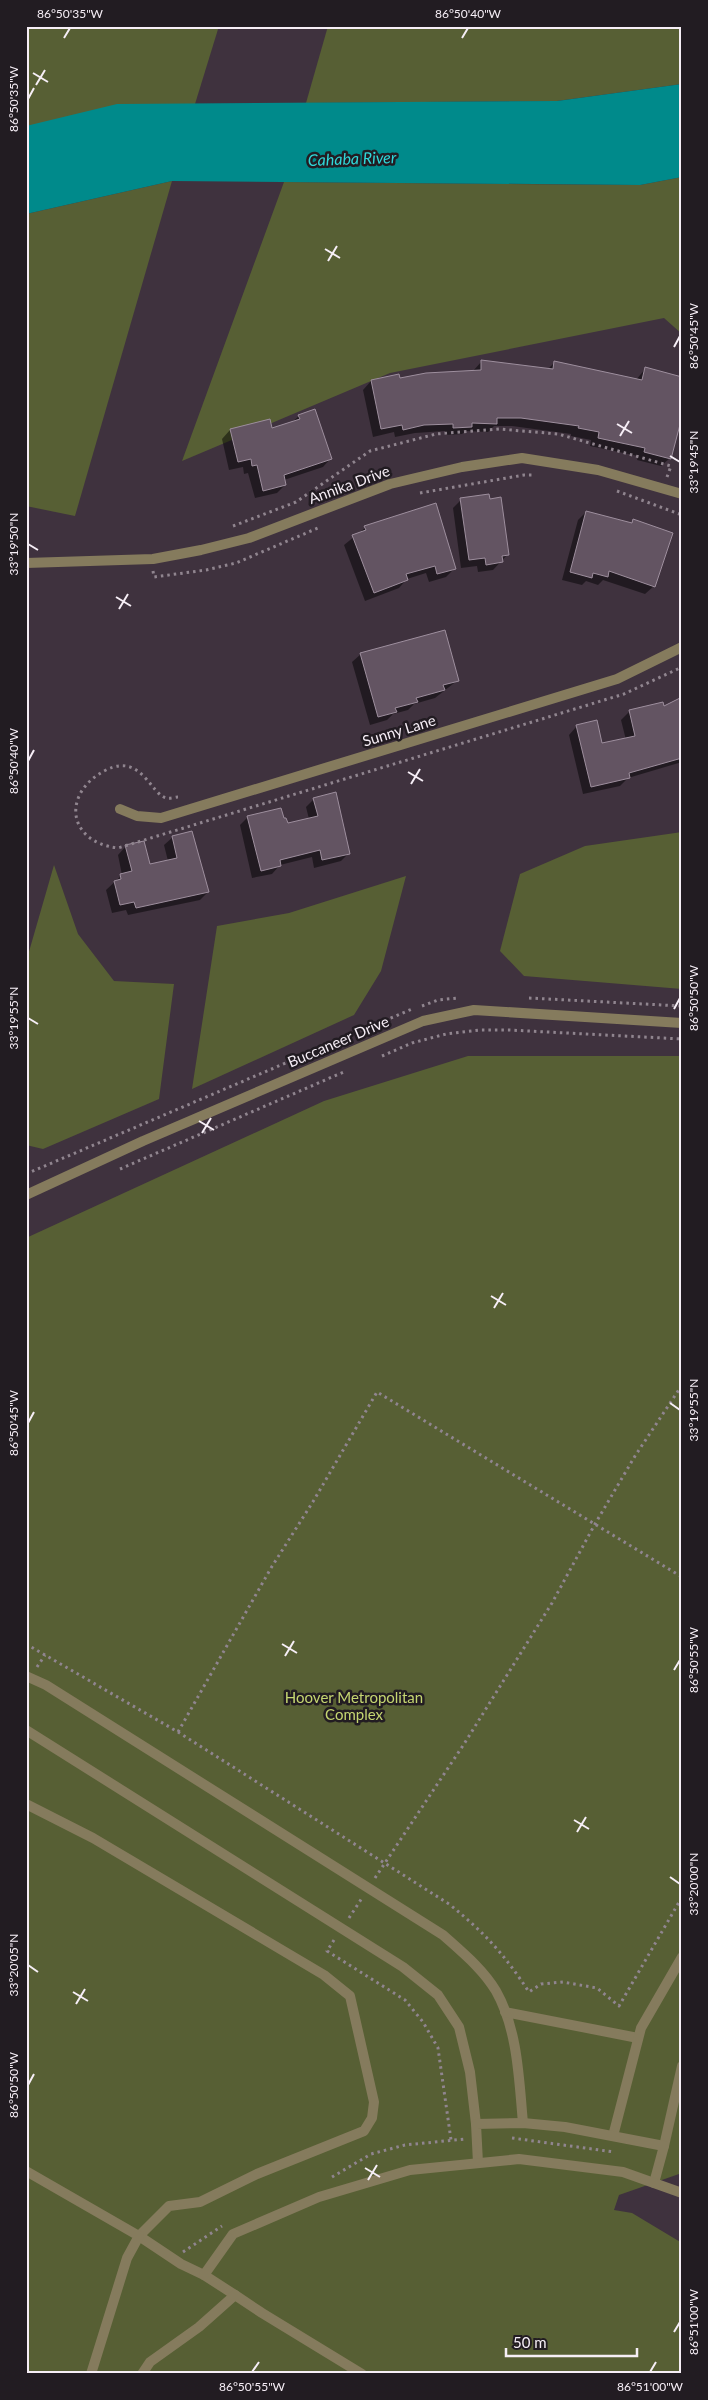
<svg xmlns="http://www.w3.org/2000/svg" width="708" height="2400" font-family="Lato,sans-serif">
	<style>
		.green { fill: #575f34 }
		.water { fill: #008a8b }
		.shadow { fill: #0007 }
		.building { fill: #635462; stroke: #9e8f9e }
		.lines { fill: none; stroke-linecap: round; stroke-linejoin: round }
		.path { stroke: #90858f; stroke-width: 3; stroke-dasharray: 2.5 4; stroke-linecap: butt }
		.service { stroke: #857b5d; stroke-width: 10 }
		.minor { stroke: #857b5d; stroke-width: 10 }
		.ticks { fill: none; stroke: #f6eef6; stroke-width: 2 }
		.labels { text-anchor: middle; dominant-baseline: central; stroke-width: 5; stroke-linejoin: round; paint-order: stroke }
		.street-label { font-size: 15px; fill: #f6eef6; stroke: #221c22 }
		.park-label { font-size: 15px; fill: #c5d671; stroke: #221c22 }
		.water-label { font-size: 16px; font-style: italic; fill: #30d8d9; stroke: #221c22 }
		.neatline { fill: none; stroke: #f6eef6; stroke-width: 2 }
		.ticks-label { font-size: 12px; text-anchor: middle; fill: #f6eef6 }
	</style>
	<rect width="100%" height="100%" fill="#3f323e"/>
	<g class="green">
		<polygon points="26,26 219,26 195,104 26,132"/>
		<polygon points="328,26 682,26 682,84 557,101 306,103"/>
		<polygon points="682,177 682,334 664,318 390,373 182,461 284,182 640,185"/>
		<polygon points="172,181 75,516 26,506 26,214"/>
		<polygon points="682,832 682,989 524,976 500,951 520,874 585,846"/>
		<polygon points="54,865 78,934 114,981 174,984 159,1099 43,1149 26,1145 26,962"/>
		<polygon points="406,876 381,971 354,1015 192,1089 217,926 289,913"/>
		<polygon points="468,1056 682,1056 682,2176 679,2174 619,2195 614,2210 632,2213 682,2243 682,2374 26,2374 26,1238 324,1101"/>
	</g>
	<polygon class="water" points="682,84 682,177 640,185 172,181 26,214 26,126 117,104 557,101"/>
	<g class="shadow">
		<polygon points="482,361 548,369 554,363 636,380 645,369 670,458 661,466 637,460 638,456 590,446 591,440 571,436 571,434 512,426 494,426 488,432 466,431 462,434 445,435 445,431 415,433 395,437 394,432 373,437 363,390 371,381 473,371"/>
		<polygon points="299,416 331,458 323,467 284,480 285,485 277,493 255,498 248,473 244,474 243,467 229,470 222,439 230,430 269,421 271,430 291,423"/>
		<polygon points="461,500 508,554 493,570 478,572 477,566 461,568 453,508"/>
		<polygon points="435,504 454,569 446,577 429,582 426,573 407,579 399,588 365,601 344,545 365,528"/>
		<polygon points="586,512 630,524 633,521 654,586 645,594 603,580 598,585 586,581 582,585 562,580 578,520"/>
		<polygon points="361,654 458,680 435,698 414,704 408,710 393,714 387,720 370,725 352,662"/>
		<polygon points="682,699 682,762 628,778 620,786 583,794 569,735 577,726 601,745 626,740 621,720 629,712 662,704 663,707"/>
		<polygon points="314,799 349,853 341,861 314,868 312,857 280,865 272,874 252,878 240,825 248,817 283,820 287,824 309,819 306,807"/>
		<polygon points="173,837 208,892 200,900 128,915 126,910 112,913 106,890 122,875 118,855 126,846 149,866 168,861 164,845"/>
	</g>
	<g class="building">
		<polygon points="481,360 553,369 554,361 642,380 645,367 682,377 682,417 671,459 644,452 645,448 598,438 599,432 578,428 579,426 521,418 497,418 497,424 472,423 472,427 453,428 453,424 424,425 403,430 402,425 381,429 371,380 399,374 400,378 426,373 481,370"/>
		<polygon points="315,409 332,459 284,475 286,485 263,491 257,465 252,466 251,459 238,462 230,429 270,419 272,428 300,419 298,415"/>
		<polygon points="489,494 490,499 501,497 509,555 502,556 503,562 486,565 485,558 469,560 460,498"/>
		<polygon points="436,503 456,569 437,574 435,566 406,574 408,580 374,593 352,535 366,530 364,526"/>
		<polygon points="586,511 632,523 633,519 673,533 655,587 609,571 608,577 593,573 592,578 570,572"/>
		<polygon points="445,630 459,681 443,685 445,690 416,698 418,702 395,708 397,712 378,717 360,653"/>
		<polygon points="682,697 682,758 629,773 630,778 591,787 576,725 597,720 602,743 635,736 629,710 663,702 664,706"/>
		<polygon points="336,792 350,854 322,860 320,850 280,860 281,866 261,871 247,816 281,808 284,818 286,818 288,823 318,816 313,798"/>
		<polygon points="192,831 209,892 136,908 134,902 120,905 114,881 121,879 120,874 132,871 125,845 144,841 150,864 177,858 172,836"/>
	</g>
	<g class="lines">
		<g class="path">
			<polyline points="617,491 682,515"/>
			<polyline points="420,493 524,475 535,475"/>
			<polyline points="233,526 296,502 370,451 436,434 499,429 558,434 671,466 667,477"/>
			<polyline points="153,571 154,577 206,570 236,563 318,528"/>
			<path d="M 178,797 C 175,797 170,799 167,798 C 151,796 142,752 106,770 C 62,792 66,842 118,848 L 624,694 L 682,667"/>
			<polyline points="529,998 682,1006"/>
			<polyline points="422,1006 438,1000 458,998"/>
			<polyline points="382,1056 412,1043 446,1034 480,1030 509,1030 682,1039"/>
			<polyline points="120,1169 346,1071"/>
			<polyline points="26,1174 412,1009"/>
			<path d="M 26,1644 L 178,1732 L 449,1904 C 485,1933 504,1954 529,1992 L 541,1984 L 563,1982 L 597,1988 L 619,2006 L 682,1897"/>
			<polyline points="37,1667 45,1655"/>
			<polyline points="178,1732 271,1568 314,1500 377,1392 682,1577"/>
			<polyline points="375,1878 464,1744 552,1603 595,1524 635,1456 682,1385"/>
			<polyline points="349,1918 362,1898"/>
			<polyline points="334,1940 327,1951 405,2000 423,2022 438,2048 451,2140"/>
			<polyline points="512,2138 614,2152"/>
			<polyline points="332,2177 371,2154 405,2145 465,2139"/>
			<polyline points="183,2252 222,2226"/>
		</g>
		<g class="service">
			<path d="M 26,1676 L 46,1685 L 443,1935 C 462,1952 483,1969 496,1991 C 518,2030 519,2080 523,2123"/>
			<polyline points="26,1730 403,1967 438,1995 459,2027 470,2072 476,2124"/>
			<polyline points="26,1804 93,1838 324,1975 350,1996 374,2102 372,2118 364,2131 257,2174 200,2202 169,2206 139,2236 181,2264 204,2275"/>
			<polyline points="505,2012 638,2038"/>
			<polyline points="613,2136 641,2028 682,1957"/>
			<polyline points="664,2146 682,2066"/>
			<polyline points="478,2163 476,2124 523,2123 565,2127 664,2146 654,2183"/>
			<polyline points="26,2171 139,2236 127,2258 91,2374"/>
			<polyline points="235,2295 204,2275 233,2234 319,2197 410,2170 519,2159 623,2172 682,2193"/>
			<polyline points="142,2374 150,2362 199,2327 235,2295 262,2313 362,2374"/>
		</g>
		<g class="minor">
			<polyline points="26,563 153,559 201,550 249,538 390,484 462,467 522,458 598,470 682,494"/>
			<polyline points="120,809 137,816 161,818 617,679 682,647"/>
			<polyline points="26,1195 143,1141 423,1021 474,1010 682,1023"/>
		</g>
	</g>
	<path class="ticks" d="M 64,38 L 70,28M 462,38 L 468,28M 33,73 L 48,82M 36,85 L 45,70M 28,99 L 34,88M 325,249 L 340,258M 328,261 L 337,246M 674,347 L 680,336M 617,424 L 632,433M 620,436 L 629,421M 670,456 L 680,462M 28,544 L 38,550M 116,597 L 131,606M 119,609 L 128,594M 28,761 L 34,750M 408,772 L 423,781M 411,784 L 420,769M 674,1009 L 680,998M 28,1018 L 38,1024M 199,1121 L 214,1130M 202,1133 L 211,1118M 491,1296 L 506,1305M 494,1308 L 503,1293M 670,1403 L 680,1410M 28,1423 L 34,1412M 282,1644 L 297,1653M 285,1656 L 294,1641M 674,1670 L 680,1660M 574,1820 L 589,1829M 577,1832 L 586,1817M 670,1877 L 680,1884M 28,1965 L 38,1972M 73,1992 L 88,2001M 76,2004 L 85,1989M 28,2085 L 34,2074M 365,2168 L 380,2177M 368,2180 L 377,2165M 674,2332 L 680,2322M 252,2372 L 259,2362M 650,2372 L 656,2362"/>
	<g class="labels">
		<g class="street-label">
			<text transform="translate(349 484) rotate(-20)">Annika Drive</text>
			<text transform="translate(399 730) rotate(-17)">Sunny Lane</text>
			<text transform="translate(338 1041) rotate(-23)">Buccaneer Drive</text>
		</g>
		<g class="park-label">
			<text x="354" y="1697">Hoover Metropolitan<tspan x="354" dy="17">Complex</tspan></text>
		</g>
		<g class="water-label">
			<text transform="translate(352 158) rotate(-2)">Cahaba River</text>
		</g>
	</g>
	<rect width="708" height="2400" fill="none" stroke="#221c22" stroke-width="55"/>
	<path d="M506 2348v8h131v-8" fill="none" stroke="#f6eef6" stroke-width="2.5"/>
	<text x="513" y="2348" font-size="15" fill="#f6eef6" stroke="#221c22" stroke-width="4" paint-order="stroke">50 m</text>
	<rect x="28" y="28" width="652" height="2344" class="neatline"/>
	<g class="ticks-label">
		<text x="70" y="18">86°50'35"W</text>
		<text x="468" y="18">86°50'40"W</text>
		<text transform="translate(14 99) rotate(-90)" y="4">86°50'35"W</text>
		<text transform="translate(694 336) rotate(-90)" y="4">86°50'45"W</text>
		<text transform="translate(694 462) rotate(-90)" y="4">33°19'45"N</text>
		<text transform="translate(14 544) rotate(-90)" y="4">33°19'50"N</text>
		<text transform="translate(14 761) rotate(-90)" y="4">86°50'40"W</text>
		<text transform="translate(694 998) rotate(-90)" y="4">86°50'50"W</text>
		<text transform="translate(14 1018) rotate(-90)" y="4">33°19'55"N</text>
		<text transform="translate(694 1410) rotate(-90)" y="4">33°19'55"N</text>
		<text transform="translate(14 1423) rotate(-90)" y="4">86°50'45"W</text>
		<text transform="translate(694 1660) rotate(-90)" y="4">86°50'55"W</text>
		<text transform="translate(694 1884) rotate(-90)" y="4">33°20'00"N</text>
		<text transform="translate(14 1965) rotate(-90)" y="4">33°20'05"N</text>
		<text transform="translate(14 2085) rotate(-90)" y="4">86°50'50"W</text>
		<text transform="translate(694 2322) rotate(-90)" y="4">86°51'00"W</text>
		<text x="252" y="2391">86°50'55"W</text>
		<text x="650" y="2391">86°51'00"W</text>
	</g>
</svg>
